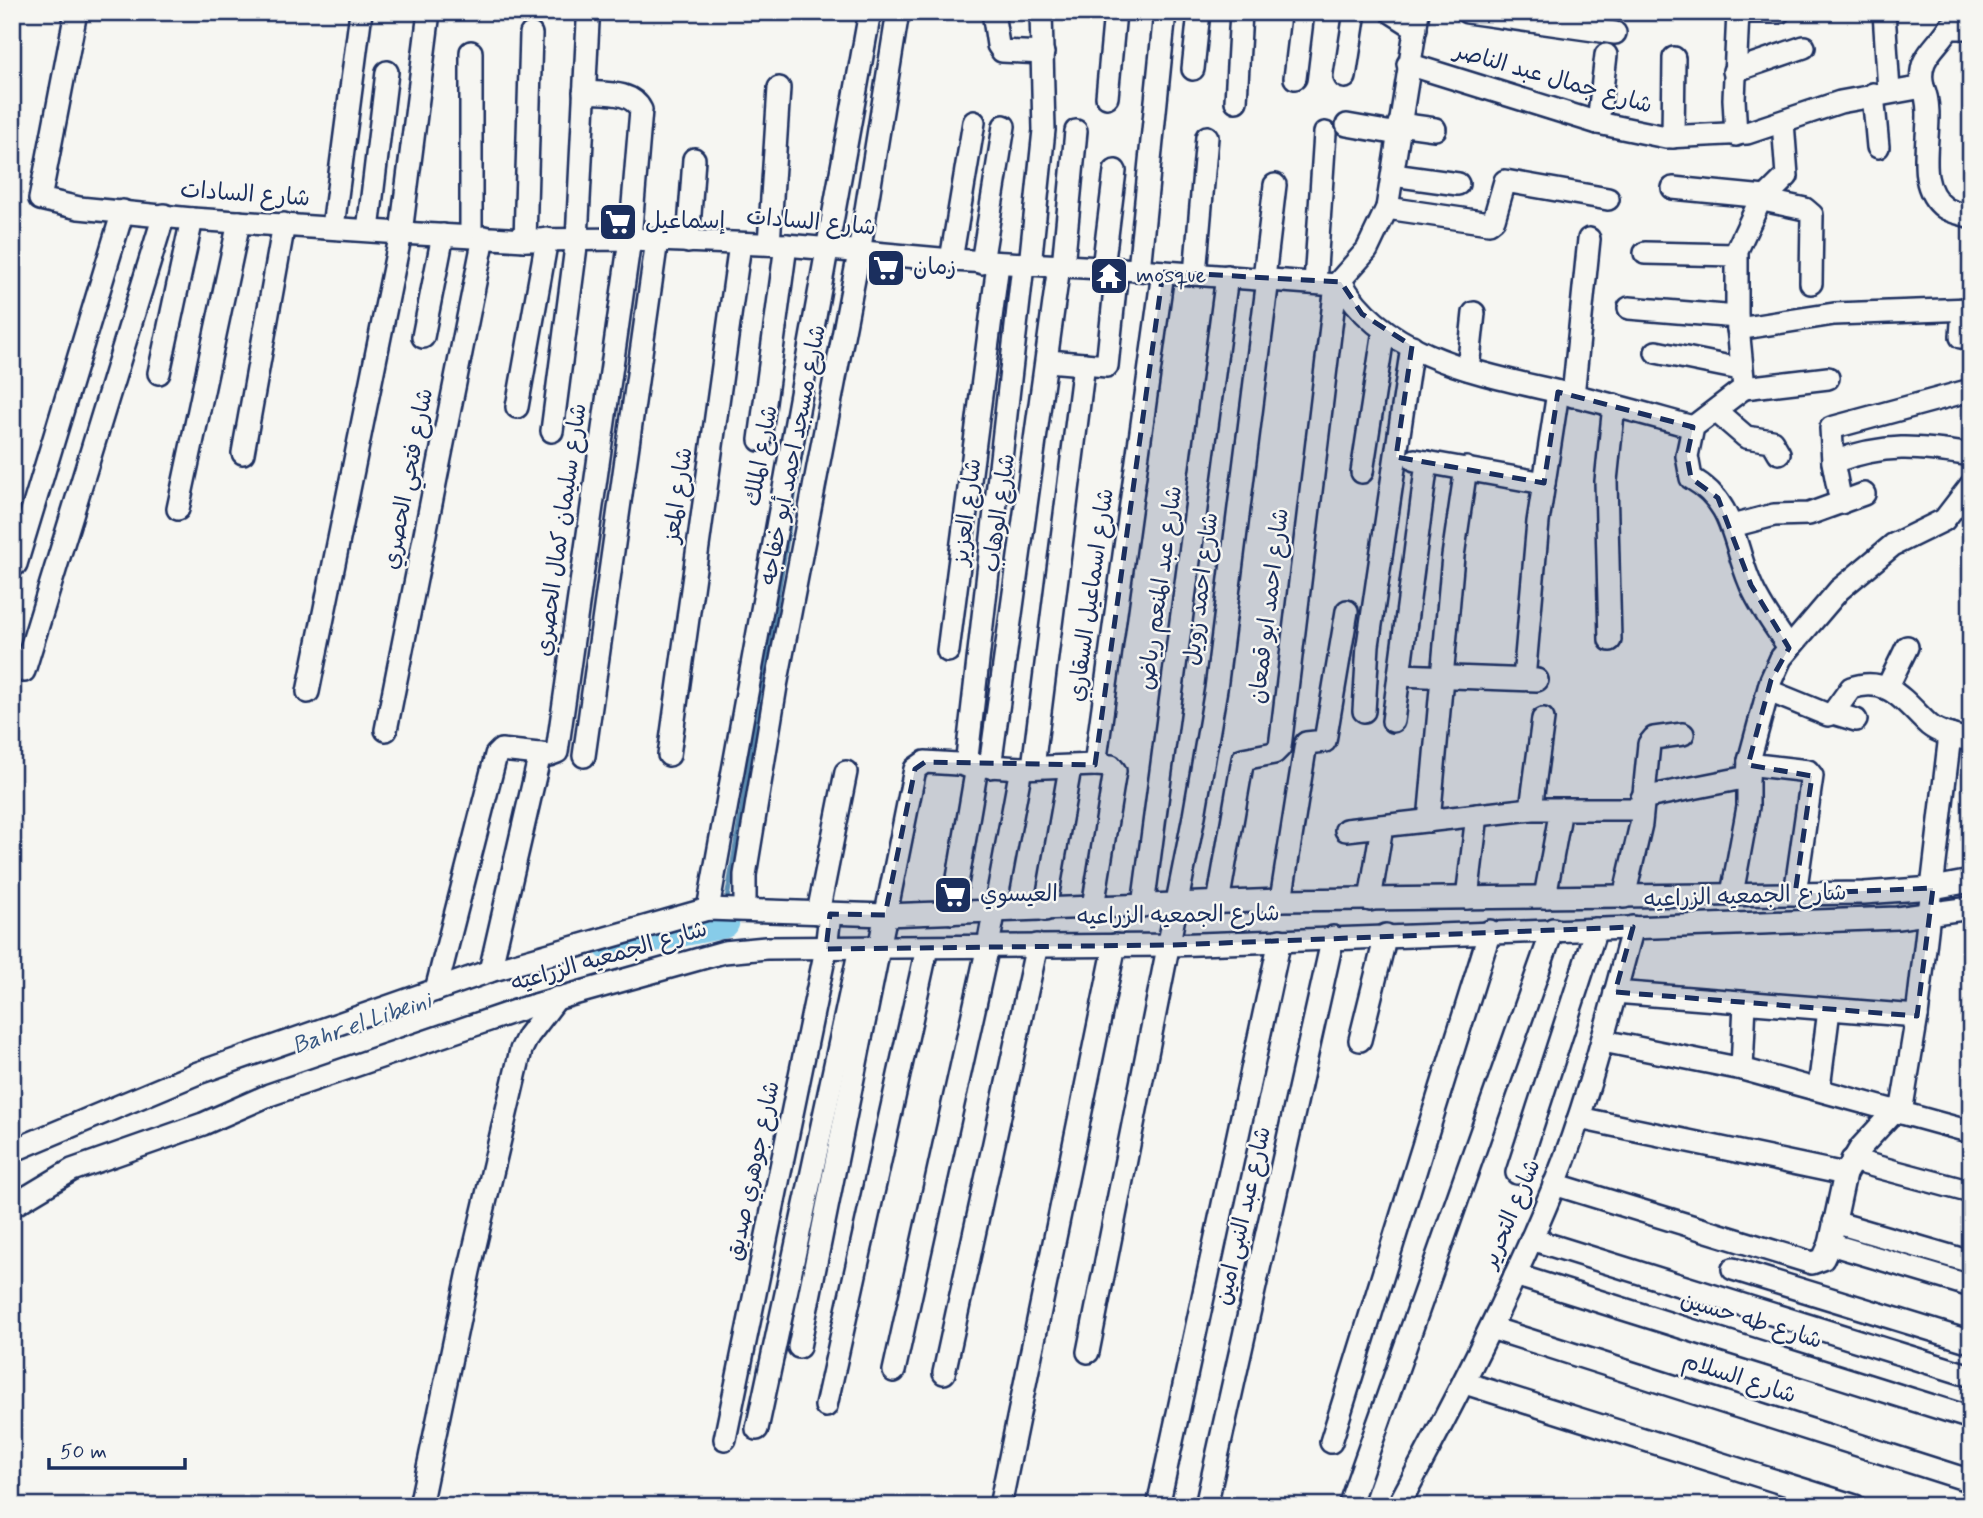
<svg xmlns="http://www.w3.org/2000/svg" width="1983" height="1518" font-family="Mynerve,'Playpen Sans Arabic',sans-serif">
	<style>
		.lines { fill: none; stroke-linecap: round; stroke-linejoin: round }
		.stream { stroke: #5c8db1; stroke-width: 5 }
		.river { stroke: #87cce9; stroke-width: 33 }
		.street-casing { stroke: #1b2f5e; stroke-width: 26 }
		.street { stroke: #f6f6f2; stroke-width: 21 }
		.marked { fill: #1b2f5e; fill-opacity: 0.2; stroke: #1b2f5e; stroke-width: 5; stroke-dasharray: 14 9; stroke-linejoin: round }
		.labels { text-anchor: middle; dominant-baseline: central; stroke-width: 5; stroke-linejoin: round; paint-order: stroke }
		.street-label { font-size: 23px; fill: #1b2f5e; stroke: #f6f6f2 }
		.poi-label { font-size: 23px; fill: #1b2f5e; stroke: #f6f6f2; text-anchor: start }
		.water-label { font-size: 24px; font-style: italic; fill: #365681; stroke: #f6f6f2 }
	</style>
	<rect width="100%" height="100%" fill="#f6f6f2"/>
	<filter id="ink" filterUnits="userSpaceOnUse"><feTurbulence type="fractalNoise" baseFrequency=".0143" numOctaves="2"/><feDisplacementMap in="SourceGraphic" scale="14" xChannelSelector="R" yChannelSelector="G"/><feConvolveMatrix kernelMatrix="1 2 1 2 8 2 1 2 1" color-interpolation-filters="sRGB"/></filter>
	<g filter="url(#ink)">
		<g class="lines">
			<polyline class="stream" points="726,905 803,442"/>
			<polyline class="river" points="609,944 723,922"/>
			<defs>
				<g id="street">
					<polyline points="76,12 40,199 79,208 192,219 401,233 525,240 630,239 786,245 951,260 1139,270 1336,285 1367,250 1387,208 1418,12"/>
					<polyline points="993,12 998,45 1002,51 1043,53"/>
					<polyline points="1391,12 1416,28"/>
					<polyline points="1467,12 1615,33"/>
					<polyline points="1737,12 1779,12"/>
					<polyline points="1884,12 1889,91"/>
					<path d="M 1408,64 L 1598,123 L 1666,137 L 1747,133 L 1840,102 L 1923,87 C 1916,58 1936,49 1949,28 L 1971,28"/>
					<polyline points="1193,69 1199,12"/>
					<polyline points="1734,71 1804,47"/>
					<polyline points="1345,77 1355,12"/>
					<polyline points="1295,78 1303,12"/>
					<path d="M 1923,87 C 1939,123 1908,181 1945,208 C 1951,212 1963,214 1971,217"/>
					<polyline points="1873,94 1878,147"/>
					<polyline points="1107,97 1115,12"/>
					<polyline points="1236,101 1241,12"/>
					<polyline points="1598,123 1606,55"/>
					<polyline points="1399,124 1435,129"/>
					<polyline points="1347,125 1398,134"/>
					<polyline points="1736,135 1734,99 1738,12"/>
					<polyline points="1673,137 1674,58"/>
					<polyline points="1393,175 1458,184"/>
					<polyline points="1673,188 1765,197"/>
					<polyline points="1763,200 1805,209 1812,215 1811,283"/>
					<polyline points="1387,208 1489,223 1494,219 1505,181 1608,199"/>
					<polyline points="333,227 361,12"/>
					<polyline points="368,230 387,72"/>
					<polyline points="471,236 471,52"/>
					<polyline points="525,240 531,34"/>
					<polyline points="688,242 694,159"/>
					<polyline points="769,244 779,88"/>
					<polyline points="1645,253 1736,255"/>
					<polyline points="951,260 974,122"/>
					<polyline points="982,263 1004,126"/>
					<polyline points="1030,265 1044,130 1041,12"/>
					<polyline points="1063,266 1076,131"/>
					<polyline points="1103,268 1115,171"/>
					<polyline points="1139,270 1165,12"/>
					<polyline points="1195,274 1207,137"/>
					<polyline points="1264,278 1275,185"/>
					<path d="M 1341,282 C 1383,357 1482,374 1559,392 C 1604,402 1649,415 1693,427"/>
					<polyline points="1315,283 1325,133"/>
					<polyline points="1629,308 1737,317"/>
					<polyline points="1738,329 1834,314 1971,309"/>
					<polyline points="423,337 443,235"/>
					<polyline points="1961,337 1963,309"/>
					<polyline points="1656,352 1740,369"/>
					<polyline points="1048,361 1107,366 1117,269"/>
					<polyline points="1468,369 1474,313"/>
					<polyline points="159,373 192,219"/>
					<path d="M 1744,388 L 1693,427 L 1687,456 L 1691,478 C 1735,503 1732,541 1750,583 C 1759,606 1776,627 1789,648"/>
					<polyline points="1744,388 1737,317 1737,250 1758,205 1787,176 1783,122"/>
					<polyline points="1744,388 1828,378"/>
					<polyline points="1573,396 1589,239"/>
					<polyline points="517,407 547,239"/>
					<polyline points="1717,412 1746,437 1772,441 1779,453"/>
					<polyline points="552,431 577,239 588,22"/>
					<polyline points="760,440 786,245"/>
					<polyline points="243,453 284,224"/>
					<polyline points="1415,460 1544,483"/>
					<path d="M 1833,462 C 1885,443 1917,446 1971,455"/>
					<polyline points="1362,472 1384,330"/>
					<polyline points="1841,503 1833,462 1831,428 1971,390"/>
					<polyline points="178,509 239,222"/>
					<polyline points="1732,526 1774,515 1809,514 1864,494"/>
					<polyline points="16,564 123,211"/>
					<polyline points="1610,640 1606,481 1614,405"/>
					<polyline points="948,651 998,264"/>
					<polyline points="24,671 164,215"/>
					<polyline points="1399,675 1537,680"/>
					<polyline points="1524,679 1538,522 1558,392"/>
					<polyline points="1887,688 1907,647"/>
					<path d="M 1769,691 L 1828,715 L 1833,713 L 1851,688 C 1889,675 1905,703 1929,725 C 1940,734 1957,737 1971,740"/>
					<polyline points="308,692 401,233 429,12"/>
					<polyline points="1364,711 1368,645 1412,346"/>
					<polyline points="1833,713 1856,720"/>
					<polyline points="1393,721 1427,462"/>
					<polyline points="386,730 484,237"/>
					<polyline points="669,755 740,244"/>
					<polyline points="584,756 657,240"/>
					<polyline points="966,766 1023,265"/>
					<polyline points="990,767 1059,266"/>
					<polyline points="1033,767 1084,364"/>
					<polyline points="1642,798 1748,777 1749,761"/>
					<polyline points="1531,809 1543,719"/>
					<polyline points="1429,821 1453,556 1466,468"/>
					<polyline points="1346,830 1531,809 1641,809"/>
					<polyline points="1732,894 1748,807 1748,777"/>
					<polyline points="1795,894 1812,776 1808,771 1756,765 1749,761 1771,680 1781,658 1839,590 1893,545 1944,520 1971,485"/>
					<polyline points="1545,897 1561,809"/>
					<polyline points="1624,897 1641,824 1649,744 1654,738 1683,734"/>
					<polyline points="1467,898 1477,815"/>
					<polyline points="1281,900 1306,743 1325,741 1347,611"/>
					<polyline points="1370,900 1382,826"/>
					<polyline points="1218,903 1243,759 1274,753 1280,747 1336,285"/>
					<polyline points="1143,906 1227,276"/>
					<polyline points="1093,907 1115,771 1111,766 1095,765 1163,272"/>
					<polyline points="745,908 745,875 776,686 859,253 898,12"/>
					<polyline points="708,909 870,12"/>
					<polyline points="1045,910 1070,768"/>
					<polyline points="818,913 846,772"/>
					<polyline points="952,913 977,767"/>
					<polyline points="490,971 540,754"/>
					<path d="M 436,990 L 496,755 L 501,750 L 549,755 L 557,752 L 630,239 L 641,110 C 631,90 604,94 584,92"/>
					<polyline points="1615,992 1917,1016"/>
					<polyline points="1360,1040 1386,935"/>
					<polyline points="1603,1041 1742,1069 1971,1132"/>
					<polyline points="1742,1069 1745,1003"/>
					<polyline points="1819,1088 1829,1010"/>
					<polyline points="1901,1113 1917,1016 1950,735"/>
					<polyline points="1579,1118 1845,1174"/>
					<polyline points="12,1151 198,1073 490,971 708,909 885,915 1281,900 1864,893 1933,888 1971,881"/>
					<polyline points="1852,1160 1971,1192"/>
					<polyline points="1517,1173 1596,929"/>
					<polyline points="1554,1184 1812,1263 1823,1259 1830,1244 1971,1286"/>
					<polyline points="12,1206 72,1170 203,1124 269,1095 524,1008 724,952 766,948 1171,945 1897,918 1971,908"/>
					<polyline points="1834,1222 1971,1262"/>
					<polyline points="1531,1239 1971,1376"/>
					<polyline points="1830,1244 1845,1174 1861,1147 1896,1109"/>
					<polyline points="1733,1269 1971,1342"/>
					<polyline points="1515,1275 1971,1418"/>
					<polyline points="1491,1328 1971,1481"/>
					<polyline points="799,1347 915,769 925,762 1021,768 1095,765"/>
					<polyline points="1088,1352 1194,816 1216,689 1268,279"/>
					<polyline points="894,1371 988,946 1021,768"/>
					<polyline points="944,1373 1037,945"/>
					<polyline points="1465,1383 1855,1506"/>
					<polyline points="826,1406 927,948"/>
					<polyline points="757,1429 860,948"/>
					<polyline points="725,1439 826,949 830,914"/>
					<polyline points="1331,1442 1490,931"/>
					<polyline points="420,1506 469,1271 521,1050 528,1036 557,998"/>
					<polyline points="1000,1506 1115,945"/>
					<polyline points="1158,1506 1280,940"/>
					<polyline points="1206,1506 1333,937"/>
					<polyline points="1349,1506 1553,929"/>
					<path d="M 1398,1506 C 1455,1401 1509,1296 1554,1186 C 1588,1102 1609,1014 1633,927"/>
				</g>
			</defs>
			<use href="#street" class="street-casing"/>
			<use href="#street" class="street"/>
		</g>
	</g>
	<path class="marked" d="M 1163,272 L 1341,282 L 1362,314 L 1412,346 L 1396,457 L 1544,483 L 1558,392 L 1693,427 L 1687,456 L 1691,478 L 1718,498 L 1751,585 L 1789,648 L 1771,680 L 1748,765 L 1812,776 L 1795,894 L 1933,888 L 1917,1016 L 1615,992 L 1633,927 L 1171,945 L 826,949 L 830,914 L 885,915 L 915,769 L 925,762 L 1095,765 Z"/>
	<defs>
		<symbol id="supermarket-square" viewBox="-11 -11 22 22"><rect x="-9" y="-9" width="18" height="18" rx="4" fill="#1b2f5e" stroke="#f6f6f2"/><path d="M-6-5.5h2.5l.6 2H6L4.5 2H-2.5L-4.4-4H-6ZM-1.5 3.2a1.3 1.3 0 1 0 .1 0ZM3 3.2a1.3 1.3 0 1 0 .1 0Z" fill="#fff"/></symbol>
		<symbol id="temple-square" viewBox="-11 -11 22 22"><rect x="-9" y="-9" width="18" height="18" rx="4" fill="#1b2f5e" stroke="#f6f6f2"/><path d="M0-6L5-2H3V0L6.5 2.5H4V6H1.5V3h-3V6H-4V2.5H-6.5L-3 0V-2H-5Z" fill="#fff"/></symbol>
	</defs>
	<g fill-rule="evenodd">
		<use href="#supermarket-square" x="596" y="200" width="44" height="44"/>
		<use href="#supermarket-square" x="864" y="246" width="44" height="44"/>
		<use href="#temple-square" x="1087" y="254" width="44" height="44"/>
		<use href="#supermarket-square" x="931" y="873" width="44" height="44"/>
	</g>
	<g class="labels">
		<g class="street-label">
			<text transform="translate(1553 79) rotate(16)">شارع جمال عبد الناصر</text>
			<text transform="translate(245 195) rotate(4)">شارع السادات</text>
			<text transform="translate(811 223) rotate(5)">شارع السادات</text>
			<text transform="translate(794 455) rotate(-79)">شارع مسجد احمد أبو خفاجه</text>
			<text transform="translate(762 456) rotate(-80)">شارع الملك</text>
			<text transform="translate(409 479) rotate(-79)">شارع فتحي الحصري</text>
			<text transform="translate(679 495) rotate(-82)">شارع المعز</text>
			<text transform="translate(968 512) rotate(-83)">شارع العزيز</text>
			<text transform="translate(1000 513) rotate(-82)">شارع الوهاب</text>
			<text transform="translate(562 530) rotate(-82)">شارع سليمان كمال الحصري</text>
			<text transform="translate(1161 588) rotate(-82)">شارع عبد المنعم رياض</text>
			<text transform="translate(1202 589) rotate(-83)">شارع احمد زويل</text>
			<text transform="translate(1092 595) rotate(-82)">شارع اسماعيل السقاري</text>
			<text transform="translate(1270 606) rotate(-83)">شارع احمد ابو قمعان</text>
			<text transform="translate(1745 897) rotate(-2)">شارع الجمعيه الزراعيه</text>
			<text transform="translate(1178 916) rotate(-1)">شارع الجمعيه الزراعيه</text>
			<text transform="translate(609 957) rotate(-16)">شارع الجمعيه الزراعيه</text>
			<text transform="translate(754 1171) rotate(-78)">شارع جوهري صديق</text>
			<text transform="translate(1512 1214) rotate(-67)">شارع التحرير</text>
			<text transform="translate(1244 1216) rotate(-77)">شارع عبد النبى امين</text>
			<text transform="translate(1751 1321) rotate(17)">شارع طه حسين</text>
			<text transform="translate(1739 1379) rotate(18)">شارع السلام</text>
		</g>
		<g class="poi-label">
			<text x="645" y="222">إسماعيل</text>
			<text x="913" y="268">زمان</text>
			<text x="1136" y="276">mosque</text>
			<text x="980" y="895">العيسوي</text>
		</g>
		<g class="water-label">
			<text transform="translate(362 1024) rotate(-19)">Bahr el Libeini</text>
		</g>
	</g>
	<rect width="1983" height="1518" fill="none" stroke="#f6f6f2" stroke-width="42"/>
	<rect x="21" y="21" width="1941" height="1476" fill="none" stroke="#1b2f5e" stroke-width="2.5" filter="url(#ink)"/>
	<path d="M49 1458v10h136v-10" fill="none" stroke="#1b2f5e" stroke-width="3.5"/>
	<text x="60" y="1458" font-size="21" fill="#1b2f5e" stroke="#f6f6f2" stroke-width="5" paint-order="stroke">50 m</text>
</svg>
